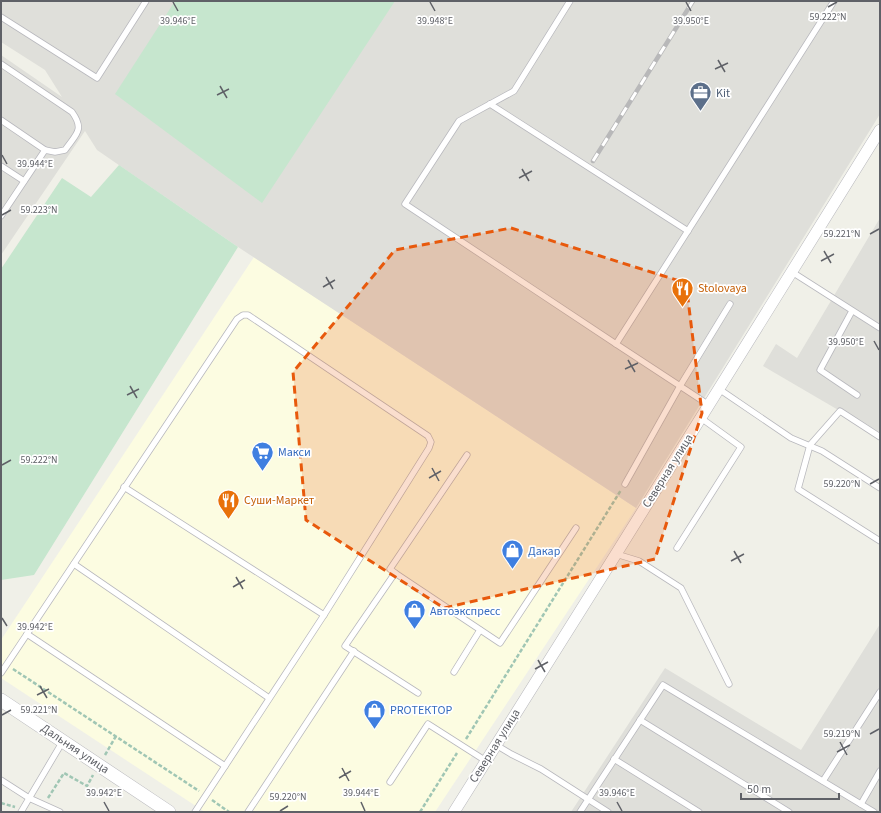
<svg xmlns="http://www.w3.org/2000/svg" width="881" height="813" font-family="'Source Sans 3',sans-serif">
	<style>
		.commercial { fill: #fcfce1 }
		.industrial { fill: #dfdfda }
		.green { fill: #c6e6ce }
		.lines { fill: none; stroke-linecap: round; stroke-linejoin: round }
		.service-casing { stroke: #b8b8bd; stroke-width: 7 }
		.minor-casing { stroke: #b8b8bd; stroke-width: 12 }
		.tertiary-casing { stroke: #b8b8bd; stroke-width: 14 }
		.path { stroke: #a0c6b4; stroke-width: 2.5; stroke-dasharray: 4 2; stroke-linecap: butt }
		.service { stroke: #fff; stroke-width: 5.5 }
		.minor { stroke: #fff; stroke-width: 11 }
		.tertiary { stroke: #fff; stroke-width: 13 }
		.rail-casing { stroke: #b8b8b9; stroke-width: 4.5 }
		.rail { stroke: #fff; stroke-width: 3; stroke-dasharray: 9; stroke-linecap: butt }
		.marked { fill: #e8590c; fill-opacity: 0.2; stroke: #e8590c; stroke-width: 3; stroke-dasharray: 8 5; stroke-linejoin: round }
		.ticks { fill: none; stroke: #5f6167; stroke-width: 1.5 }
		.labels { text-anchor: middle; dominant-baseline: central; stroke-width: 3.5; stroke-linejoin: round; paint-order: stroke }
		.service-label { font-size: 12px; fill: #4e5e75; stroke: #fff; text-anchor: start }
		.food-label { font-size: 12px; fill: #c56008; stroke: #fff; text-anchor: start }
		.shop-label { font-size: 12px; fill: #366cbe; stroke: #fff; text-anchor: start }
		.street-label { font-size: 12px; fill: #5f6167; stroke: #fff }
		.ticks-label { font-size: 10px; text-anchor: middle; fill: #5f6167; stroke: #fff; stroke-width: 3.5; stroke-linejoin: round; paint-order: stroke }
	</style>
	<rect width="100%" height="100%" fill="#f0f0e8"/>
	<polygon class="commercial" points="254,257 636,508 435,812 205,812 1,678 1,640"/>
	<g class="industrial">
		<polygon points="1,1 880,1 880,114 636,508 238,247 97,150 85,131 1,255 1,55 62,97 45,70 1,42"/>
		<polygon points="880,218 880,438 840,411 763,366 776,344 797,358"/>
		<polygon points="880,624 880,812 571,812 665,668 801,750"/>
	</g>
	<g class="green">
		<polygon points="175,1 395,1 262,203 115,94"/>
		<polygon points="119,165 238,247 34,575 1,580 1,269 62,178 91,197"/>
	</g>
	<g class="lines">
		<defs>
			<g id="service">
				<polyline points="570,1 514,91 459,121 405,204 616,344 709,405"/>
				<polyline points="1,17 97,78 146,1"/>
				<path d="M 1,64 L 72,112 C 85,130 76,134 65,150 L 55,152 L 45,150 L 1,216"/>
				<polyline points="490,104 688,231"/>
				<polyline points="1,120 45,150"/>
				<polyline points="1,166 24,181"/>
				<polyline points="792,272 880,328"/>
				<polyline points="852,311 820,370 857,395"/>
				<polyline points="616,344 834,1"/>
				<polyline points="719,389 791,438 822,451 880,488"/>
				<polyline points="880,437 840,411 810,445 798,489 880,541"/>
				<polyline points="467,455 390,569 395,573 500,643 576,528"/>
				<polyline points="625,484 680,386 730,304"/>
				<polyline points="124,487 324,615"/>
				<polyline points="677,548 741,447 701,418"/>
				<polyline points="616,554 639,561 681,588 729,684"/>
				<polyline points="74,564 269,698"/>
				<polyline points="395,573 345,646 418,693"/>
				<polyline points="27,634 225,766"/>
				<polyline points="454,672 480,630"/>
				<path d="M 1,673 C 79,555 158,437 237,319 L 243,315 L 248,315 L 428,436 L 431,442 L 429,448 L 324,615 L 195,812"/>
				<polyline points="640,720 789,812"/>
				<polyline points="496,745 511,754 541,769 608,812"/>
				<polyline points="614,759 699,812"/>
				<polyline points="1,780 29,798 60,812"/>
				<polyline points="823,781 880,692"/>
				<polyline points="390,782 428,724 486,761"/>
				<polyline points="861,804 880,771"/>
				<polyline points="21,812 63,741"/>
				<polyline points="248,812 354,651"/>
				<polyline points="580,812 663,685 874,812"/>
			</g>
			<polyline id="minor" points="454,812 616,554 880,130"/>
			<polyline id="tertiary" points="1,700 169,812"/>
		</defs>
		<use href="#service" class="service-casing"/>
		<use href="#minor" class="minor-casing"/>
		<use href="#tertiary" class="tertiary-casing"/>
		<g class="path">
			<polyline points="13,669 199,791"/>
			<polyline points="466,739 621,490"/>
			<polyline points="105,755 116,736"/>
			<polyline points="48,798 64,773 87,786 93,775"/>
			<polyline points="212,800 229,812"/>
			<polyline points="1,803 15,807"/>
			<polyline points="420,812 457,753"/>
		</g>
		<use href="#service" class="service"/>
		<use href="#minor" class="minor"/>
		<use href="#tertiary" class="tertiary"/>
		<defs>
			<polyline id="rail" points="593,161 693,1"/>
		</defs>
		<use href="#rail" class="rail-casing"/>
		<use href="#rail" class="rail"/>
	</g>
	<path class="marked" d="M 511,228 L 686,283 L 702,413 L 655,559 L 444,608 L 306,520 L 293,372 L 395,250 Z"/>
	<path class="ticks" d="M 173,2 L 178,11M 430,2 L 435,11M 686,2 L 691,11M 828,7 L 837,2M 718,60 L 725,72M 715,69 L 728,63M 220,86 L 227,98M 217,95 L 229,89M 2,155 L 7,164M 522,169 L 529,181M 519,178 L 532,171M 2,215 L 11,210M 870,234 L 879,229M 824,251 L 831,263M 821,261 L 834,254M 326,277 L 333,289M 323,287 L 335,280M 874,341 L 879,350M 628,360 L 635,372M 625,369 L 638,363M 130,386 L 137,398M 127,395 L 139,389M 2,465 L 11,460M 432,468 L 439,481M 429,478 L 441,471M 870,484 L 879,479M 734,551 L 741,563M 731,561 L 744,554M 236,577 L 243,589M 233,587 L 245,580M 2,618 L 7,626M 538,660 L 545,672M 535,669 L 548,662M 40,686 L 47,698M 37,695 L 49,689M 2,715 L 11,710M 870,734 L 879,729M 840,742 L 847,755M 837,752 L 850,745M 342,768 L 349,781M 339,778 L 351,771M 104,802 L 109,811M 361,802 L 365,811M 617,802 L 622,811M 280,811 L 288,806"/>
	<defs>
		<symbol id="office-pin" viewBox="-11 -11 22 30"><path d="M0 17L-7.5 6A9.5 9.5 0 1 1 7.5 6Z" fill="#5c6f8a" stroke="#fff"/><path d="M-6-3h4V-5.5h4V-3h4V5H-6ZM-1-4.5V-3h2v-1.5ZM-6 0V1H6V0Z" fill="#fff"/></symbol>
		<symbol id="restaurant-pin" viewBox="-11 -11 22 30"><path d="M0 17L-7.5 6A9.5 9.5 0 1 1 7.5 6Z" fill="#e8710a" stroke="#fff"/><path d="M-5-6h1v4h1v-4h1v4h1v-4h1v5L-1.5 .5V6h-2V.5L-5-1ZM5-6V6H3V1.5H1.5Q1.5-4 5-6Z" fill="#fff"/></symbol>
		<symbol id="supermarket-pin" viewBox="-11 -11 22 30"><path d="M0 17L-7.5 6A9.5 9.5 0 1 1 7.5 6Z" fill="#3f7fe0" stroke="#fff"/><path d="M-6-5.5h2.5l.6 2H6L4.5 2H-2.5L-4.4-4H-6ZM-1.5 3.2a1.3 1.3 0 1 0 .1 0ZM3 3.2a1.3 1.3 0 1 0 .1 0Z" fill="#fff"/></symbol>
		<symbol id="shop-pin" viewBox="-11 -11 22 30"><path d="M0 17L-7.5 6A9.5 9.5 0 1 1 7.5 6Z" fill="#3f7fe0" stroke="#fff"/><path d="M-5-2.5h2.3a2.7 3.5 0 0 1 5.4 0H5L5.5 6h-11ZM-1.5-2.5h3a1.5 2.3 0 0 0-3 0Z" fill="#fff"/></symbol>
	</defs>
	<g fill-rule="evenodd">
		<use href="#office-pin" x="688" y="80" width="25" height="34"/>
		<use href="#restaurant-pin" x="670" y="276" width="25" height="34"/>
		<use href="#supermarket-pin" x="250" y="440" width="25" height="34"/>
		<use href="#restaurant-pin" x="216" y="488" width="25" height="34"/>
		<use href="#shop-pin" x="500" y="538" width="25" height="34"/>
		<use href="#shop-pin" x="402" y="598" width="25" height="34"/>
		<use href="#shop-pin" x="362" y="698" width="25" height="34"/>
	</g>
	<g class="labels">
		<g class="service-label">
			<text x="716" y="93">Kit</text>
		</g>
		<g class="food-label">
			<text x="698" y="288">Stolovaya</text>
			<text x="244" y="500">Суши-Маркет</text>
		</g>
		<g class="shop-label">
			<text x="278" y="452">Макси</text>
			<text x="528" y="551">Дакар</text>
			<text x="430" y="611">Автоэкспресс</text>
			<text x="390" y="710">PROТЕКТОР</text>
		</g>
		<g class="street-label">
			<text transform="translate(668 471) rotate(-58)">Северная улица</text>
			<text transform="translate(495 746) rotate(-58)">Северная улица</text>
			<text transform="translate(75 749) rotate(34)">Дальняя улица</text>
		</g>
	</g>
	<g class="ticks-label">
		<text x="828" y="20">59.222°N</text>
		<text x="178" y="24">39.946°E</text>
		<text x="435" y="24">39.948°E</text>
		<text x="691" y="24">39.950°E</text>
		<text x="35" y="167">39.944°E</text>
		<text x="39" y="213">59.223°N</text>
		<text x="842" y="237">59.221°N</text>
		<text x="846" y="345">39.950°E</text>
		<text x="39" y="463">59.222°N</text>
		<text x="842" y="487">59.220°N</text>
		<text x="35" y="630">39.942°E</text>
		<text x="39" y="713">59.221°N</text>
		<text x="842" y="737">59.219°N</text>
		<text x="104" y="796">39.942°E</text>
		<text x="361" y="796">39.944°E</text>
		<text x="617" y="796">39.946°E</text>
		<text x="288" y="800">59.220°N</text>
	</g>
	<rect width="881" height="813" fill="none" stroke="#5f6167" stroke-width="4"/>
	<path d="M741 793v6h98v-6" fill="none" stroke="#5f6167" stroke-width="2"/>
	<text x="747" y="793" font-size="12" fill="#5f6167" stroke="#ffffff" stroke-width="3" paint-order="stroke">50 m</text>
</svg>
